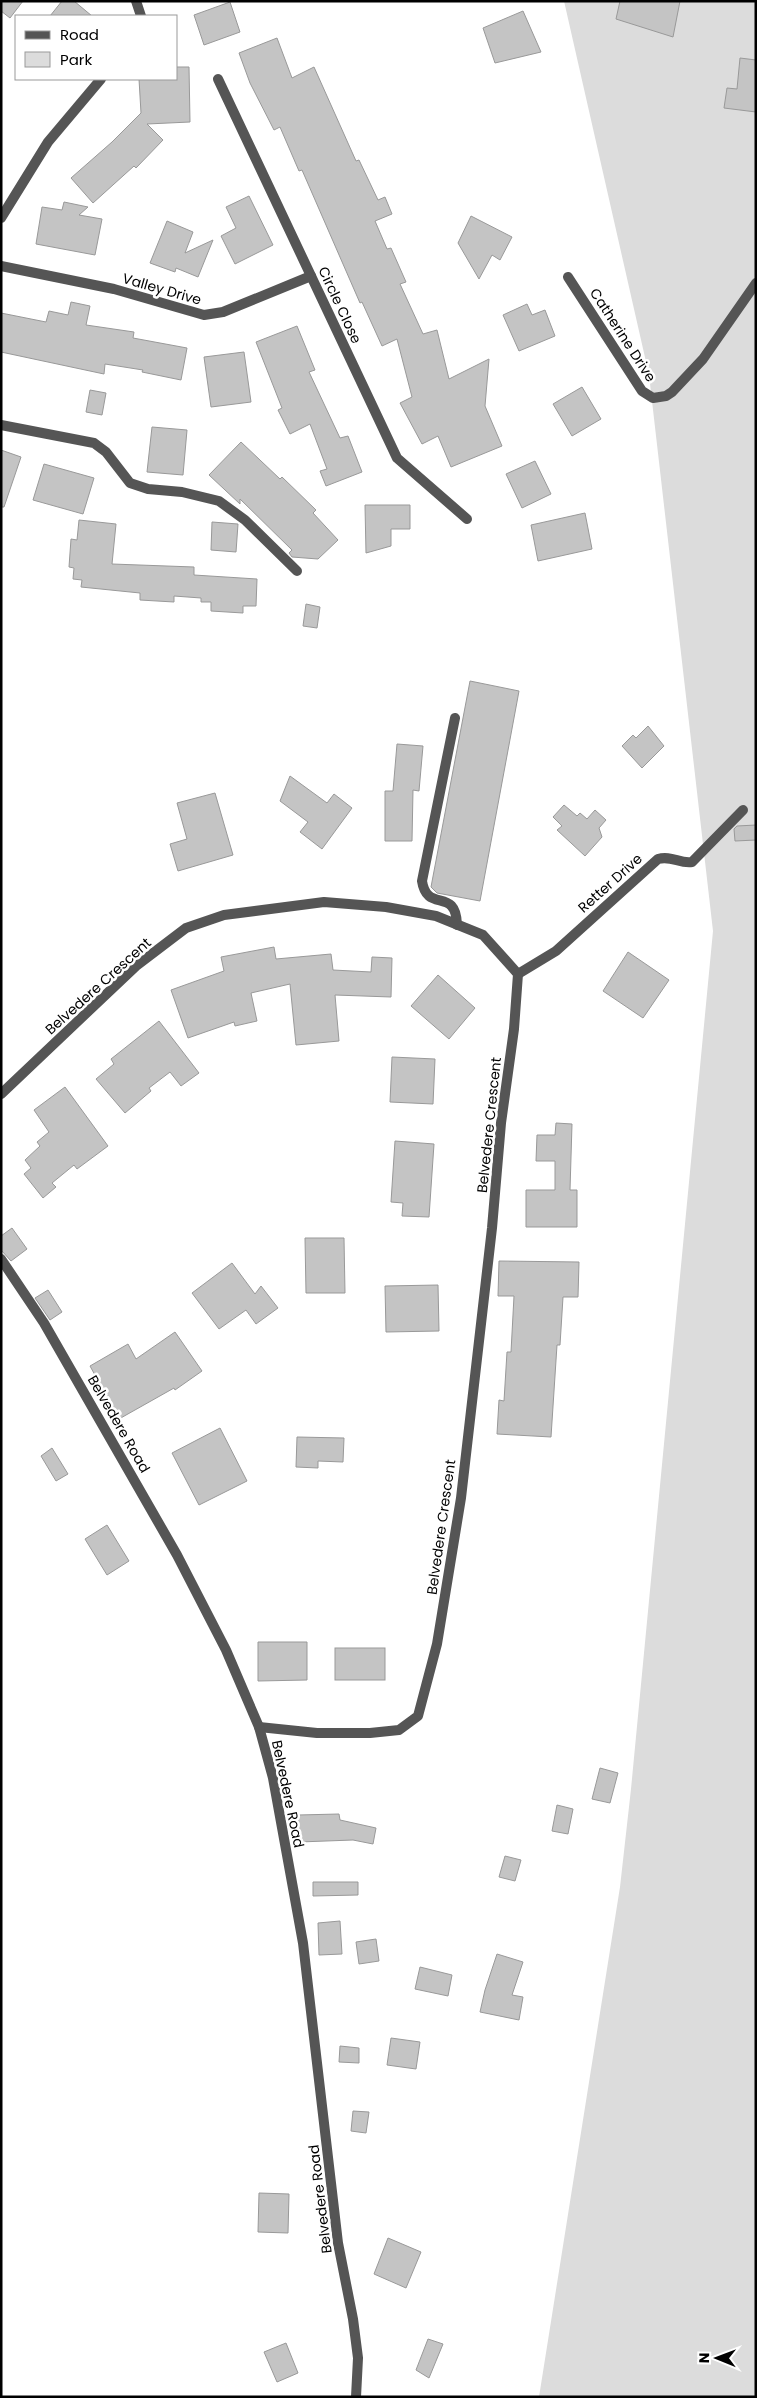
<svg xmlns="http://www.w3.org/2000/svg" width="757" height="2398" font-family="Poppins,sans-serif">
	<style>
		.green { fill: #dcdcdc }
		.building { fill: #c4c4c4; stroke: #999 }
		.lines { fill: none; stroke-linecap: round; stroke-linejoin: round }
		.minor { stroke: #555; stroke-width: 10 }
		.labels { text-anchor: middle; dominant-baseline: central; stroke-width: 5; stroke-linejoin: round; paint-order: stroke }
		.street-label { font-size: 14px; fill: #000; stroke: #fff }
	</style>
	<rect width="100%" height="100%" fill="#fff"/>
	<polygon class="green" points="564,1 756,1 756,2397 539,2397 620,1887 631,1789 713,931 649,375"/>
	<g class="building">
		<polygon points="1,1 23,1 10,18 1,11"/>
		<polygon points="62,1 74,1 92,16 50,16"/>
		<polygon points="620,1 680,1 673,37 616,19"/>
		<polygon points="230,2 240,32 204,45 194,15"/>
		<polygon points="523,11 541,52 495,63 483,28"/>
		<polygon points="277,38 292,78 314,67 356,161 359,160 378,200 385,197 392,214 375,221 387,249 391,248 406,282 400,284 423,334 437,330 449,379 489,359 485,406 502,446 451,467 438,436 422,444 400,403 412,397 397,339 382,346 362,302 360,303 302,170 299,171 280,127 274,130 250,83 239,53"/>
		<polygon points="740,58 756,60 756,112 724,108 727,88 737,89"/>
		<polygon points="176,67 189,67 190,122 147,124 163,140 136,168 134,166 93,203 71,178 112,142 141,113 139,79 176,79"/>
		<polygon points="249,196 273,245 235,264 221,236 236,228 226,207"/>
		<polygon points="64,202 88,207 79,215 102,219 95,255 36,244 42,207 62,210"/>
		<polygon points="471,216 512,237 500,260 492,255 479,279 458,243"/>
		<polygon points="167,221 193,232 185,253 213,240 198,277 176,268 175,272 150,263"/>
		<polygon points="71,302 90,306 86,325 134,332 133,338 187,348 181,380 142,372 143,370 105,364 104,374 1,352 1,313 46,322 49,311 68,315"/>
		<polygon points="527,304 532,315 545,310 555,336 519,351 503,315"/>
		<polygon points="297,326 315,370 309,372 340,438 348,436 362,472 326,486 320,471 327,469 310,424 290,434 278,410 282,408 256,342"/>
		<polygon points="244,352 251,402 211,407 204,357"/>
		<polygon points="582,387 601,419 572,436 553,404"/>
		<polygon points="90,390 106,393 102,415 86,412"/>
		<polygon points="152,427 187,430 183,475 147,472"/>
		<polygon points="241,442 280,479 282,477 316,510 313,513 338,540 318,559 292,557 289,553 292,550 240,499 240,504 209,475"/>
		<polygon points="1,450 21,457 4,507 1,507"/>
		<polygon points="535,461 551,494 522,508 506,474"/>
		<polygon points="44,464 94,478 83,514 33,500"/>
		<polygon points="365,505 410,505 410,529 391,529 391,546 366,553"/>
		<polygon points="585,513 592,549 538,561 531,525"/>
		<polygon points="79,520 116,524 112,564 194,567 194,575 257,579 256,606 243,606 243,613 211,611 211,602 201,602 201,598 174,596 174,602 140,600 140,593 81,587 82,580 73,579 74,568 69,567 71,539 77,540"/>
		<polygon points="212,522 238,524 236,552 211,550"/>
		<polygon points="306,604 320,607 317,628 303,626"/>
		<polygon points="470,681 519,691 480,901 437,893 431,887"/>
		<polygon points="648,726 664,746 642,768 622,746 633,735 636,738"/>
		<polygon points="397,744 423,746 419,791 413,790 412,841 385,841 385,791 393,791"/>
		<polygon points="290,776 327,803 334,794 352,808 322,849 300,832 308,822 280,801"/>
		<polygon points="215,793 233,855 178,871 170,844 187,839 177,803"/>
		<polygon points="564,805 577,816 580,813 587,819 595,810 606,820 599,828 602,837 585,856 557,830 562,826 553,817"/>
		<polygon points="756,825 756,840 735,841 734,829 737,826"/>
		<polygon points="274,947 276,959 331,954 333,970 371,972 372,957 392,958 391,997 335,995 339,1041 296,1045 290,984 251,993 257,1021 235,1026 234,1022 188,1038 171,990 224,971 221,957"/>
		<polygon points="628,952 669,980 643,1018 603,991"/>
		<polygon points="438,975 475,1008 449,1039 411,1006"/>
		<polygon points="159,1021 199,1073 181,1086 170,1072 149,1088 151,1091 125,1113 96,1079 114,1064 111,1059"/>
		<polygon points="392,1057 435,1059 433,1104 390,1102"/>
		<polygon points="65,1087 108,1146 77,1169 74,1165 52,1183 56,1187 43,1198 24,1174 31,1168 25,1160 40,1146 37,1142 49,1132 34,1110"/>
		<polygon points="556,1123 572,1124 570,1190 577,1190 577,1227 526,1227 526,1190 555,1190 555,1161 536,1161 537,1135 555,1135"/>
		<polygon points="395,1141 434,1144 429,1217 402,1216 403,1203 391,1202"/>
		<polygon points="12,1228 27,1249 11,1261 1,1250 1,1236"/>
		<polygon points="305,1238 344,1238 345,1293 306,1293"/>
		<polygon points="499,1261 579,1262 578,1297 563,1297 560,1345 557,1345 551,1437 497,1434 499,1400 504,1401 507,1352 511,1352 514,1296 498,1296"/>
		<polygon points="232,1263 255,1294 261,1286 278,1308 256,1324 246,1310 219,1329 192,1293"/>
		<polygon points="438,1285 439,1331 386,1332 385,1286"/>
		<polygon points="48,1290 62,1312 50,1320 35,1298"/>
		<polygon points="175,1332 202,1371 175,1390 174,1388 119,1419 90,1366 128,1344 136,1359"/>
		<polygon points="220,1428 247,1481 199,1505 172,1453"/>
		<polygon points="297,1437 344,1438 343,1462 318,1461 318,1468 296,1467"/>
		<polygon points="52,1448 68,1474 56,1481 41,1456"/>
		<polygon points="107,1525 129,1561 107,1575 85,1539"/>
		<polygon points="258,1642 307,1642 307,1680 258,1681"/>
		<rect x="335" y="1648" width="50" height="32"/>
		<polygon points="600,1768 618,1773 610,1803 592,1799"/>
		<polygon points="557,1805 573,1809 568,1834 552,1831"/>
		<polygon points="339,1814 340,1820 376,1828 373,1844 353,1840 299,1842 298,1815"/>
		<polygon points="505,1856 521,1860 515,1881 499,1877"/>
		<polygon points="313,1882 358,1882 358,1895 313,1896"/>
		<polygon points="340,1921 342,1954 319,1955 318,1923"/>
		<polygon points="376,1939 379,1961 359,1964 356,1942"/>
		<polygon points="497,1954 523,1962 512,1995 523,1997 519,2020 480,2012 485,1990"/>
		<polygon points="420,1967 452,1975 448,1996 415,1989"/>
		<polygon points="391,2038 420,2042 416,2069 387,2065"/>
		<polygon points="340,2046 359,2048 359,2063 339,2062"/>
		<polygon points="353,2111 369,2112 366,2133 351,2131"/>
		<polygon points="259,2193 289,2194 288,2233 258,2232"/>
		<polygon points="388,2238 421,2252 406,2288 374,2274"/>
		<polygon points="428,2339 443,2344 429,2378 416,2370"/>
		<polygon points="286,2343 298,2373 277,2382 264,2352"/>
	</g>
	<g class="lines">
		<g class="minor">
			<polyline points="136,1 141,16"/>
			<polyline points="218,79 397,458 467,519"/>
			<polyline points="1,218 48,142 101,79"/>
			<polyline points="1,266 114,289 204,315 223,312 311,276"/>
			<polyline points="568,277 642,391 653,398 666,396 672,392 703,359 756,283"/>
			<polyline points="1,425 94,443 106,452 130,483 148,489 182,492 219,501 245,520 297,571"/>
			<path d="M 455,718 L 422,881 C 427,914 456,886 457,925"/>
			<path d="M 518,974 L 556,951 L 658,859 C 671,855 680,864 692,862 L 743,810"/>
			<polyline points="1,1094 136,966 186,928 224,915 324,902 386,907 436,916 483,935 518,974 514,1029 501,1123 492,1228 461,1498 437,1644 418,1716 399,1730 370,1733 317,1733 259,1727"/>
			<polyline points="1,1259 44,1323 177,1555 226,1650 259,1727 273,1778 303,1943 338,2243 353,2319 358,2358 356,2397"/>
		</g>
	</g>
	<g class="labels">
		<g class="street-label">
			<text transform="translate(162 289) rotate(16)">Valley Drive</text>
			<text transform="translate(340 305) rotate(65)">Circle Close</text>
			<text transform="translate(623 335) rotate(57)">Catherine Drive</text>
			<text transform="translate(610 883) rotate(-42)">Retter Drive</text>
			<text transform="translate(98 986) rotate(-42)">Belvedere Crescent</text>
			<text transform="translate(489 1125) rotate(-84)">Belvedere Crescent</text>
			<text transform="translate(119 1424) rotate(60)">Belvedere Road</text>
			<text transform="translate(441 1527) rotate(-82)">Belvedere Crescent</text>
			<text transform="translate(288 1794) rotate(78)">Belvedere Road</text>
			<text transform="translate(320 2199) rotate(-97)">Belvedere Road</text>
		</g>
	</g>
	<rect width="757" height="2398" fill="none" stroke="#000000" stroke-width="5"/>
	<rect x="15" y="15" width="162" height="65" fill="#ffffff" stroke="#999999"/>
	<rect x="25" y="31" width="25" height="8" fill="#555555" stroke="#999999"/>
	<text x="60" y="40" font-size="15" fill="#000000">Road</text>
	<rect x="25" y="52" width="25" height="15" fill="#dcdcdc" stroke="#999999"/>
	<text x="60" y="65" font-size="15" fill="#000000">Park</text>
	<g transform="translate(717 2358) rotate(271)" stroke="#ffffff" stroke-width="4" paint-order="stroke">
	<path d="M0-4L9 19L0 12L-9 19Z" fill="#000000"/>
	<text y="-8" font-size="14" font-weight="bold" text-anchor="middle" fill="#000000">N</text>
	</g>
</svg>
